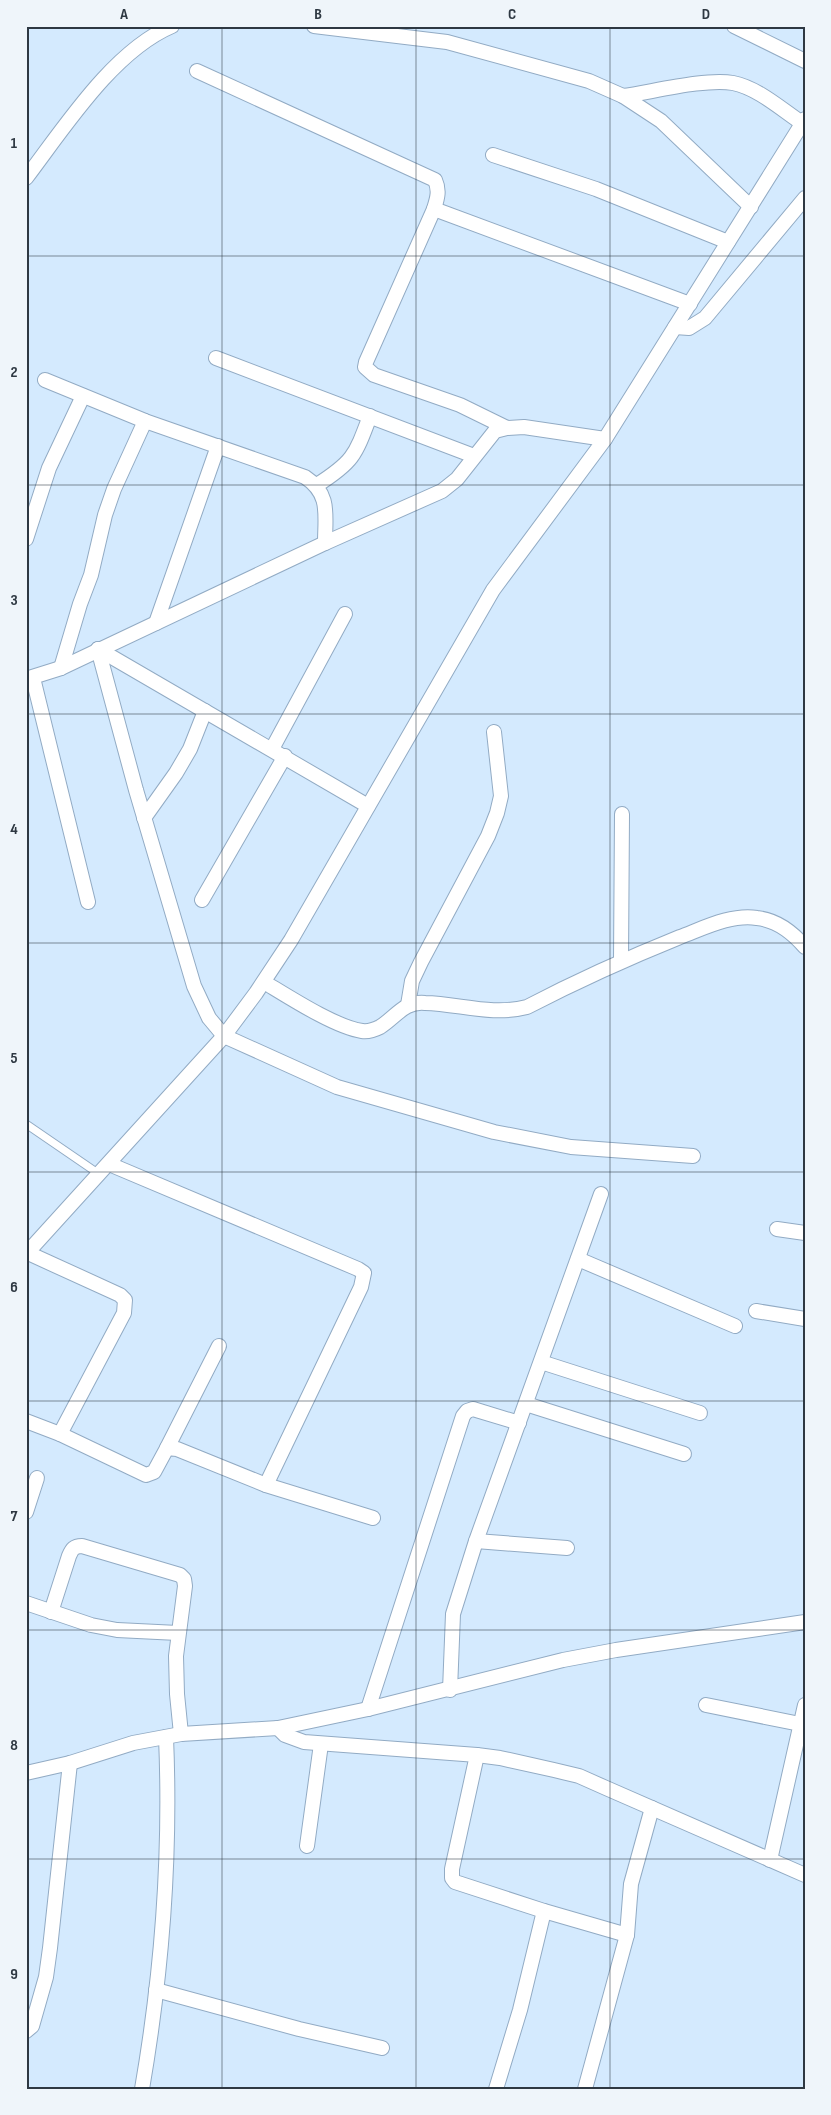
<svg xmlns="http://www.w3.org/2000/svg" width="831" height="2115" font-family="'Sofia Sans Condensed',sans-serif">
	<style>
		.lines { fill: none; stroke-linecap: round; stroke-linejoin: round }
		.service-casing { stroke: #92abc4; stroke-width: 9 }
		.minor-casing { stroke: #92abc4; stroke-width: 16 }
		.service { stroke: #fff; stroke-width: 7 }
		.minor { stroke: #fff; stroke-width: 14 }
		.grid { fill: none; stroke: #2e3842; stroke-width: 1; stroke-opacity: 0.55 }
		.neatline { fill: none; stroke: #2e3842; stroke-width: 2 }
		.grid-label { font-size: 16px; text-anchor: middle; font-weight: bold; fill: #2e3842 }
	</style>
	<rect width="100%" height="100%" fill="#d4eafe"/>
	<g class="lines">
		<defs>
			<polyline id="service" points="26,1124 99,1174"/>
			<g id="minor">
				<polyline points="314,26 447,42 589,81 623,96 661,121 751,207"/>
				<polyline points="734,26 805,61"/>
				<path d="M 197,71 L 435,180 C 440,191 437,199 434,209 L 366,362 L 365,367 L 374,375 L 460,405 L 507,428"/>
				<path d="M 623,96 C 652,92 706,78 733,83 C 758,88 781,109 802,123"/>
				<polyline points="493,155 596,189 728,242"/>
				<path d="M 26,178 C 64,128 113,51 172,26"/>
				<polyline points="434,209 690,304"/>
				<polyline points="675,327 689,328 705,318 805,198"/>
				<polyline points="216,358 474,456"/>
				<path d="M 45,380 L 145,421 L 305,477 C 331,494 325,515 325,543"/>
				<path d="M 317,485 C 353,462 355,456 370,416"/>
				<polyline points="26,539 49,468 83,396"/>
				<polyline points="156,623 218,446"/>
				<polyline points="98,649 136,790 194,986 209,1018 224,1036 337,1087 494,1132 571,1147 693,1156"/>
				<polyline points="98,649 368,806"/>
				<polyline points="61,668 80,604 91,575 105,515 114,489 145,421"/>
				<polyline points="33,678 88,902"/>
				<polyline points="26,679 61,668 325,543 442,491 457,479 495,431 507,428 524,427 605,439"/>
				<polyline points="272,749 345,614"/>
				<polyline points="144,818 176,773 190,749 205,711"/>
				<polyline points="202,900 285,756"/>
				<polyline points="621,960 622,814"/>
				<path d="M 264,982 C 289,997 335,1027 362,1031 C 369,1032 374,1030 380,1027 C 396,1017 404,1001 425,1003 C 460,1004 492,1016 527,1007 C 577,981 628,958 680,937 C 704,928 731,914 757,918 C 776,920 793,933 805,947"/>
				<polyline points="408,1005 412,981 421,962 488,836 497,813 501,796 494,732"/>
				<polyline points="109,1164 358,1269 364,1273 361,1287 266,1485"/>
				<polyline points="777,1229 805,1233"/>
				<polyline points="28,1253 120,1295 125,1300 124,1313 60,1434"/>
				<polyline points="26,1254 224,1036 256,993 291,940 493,590 605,439 805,119"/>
				<polyline points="578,1259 735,1326"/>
				<polyline points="756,1311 805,1319"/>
				<polyline points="541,1362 700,1413"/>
				<polyline points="526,1404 684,1454"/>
				<polyline points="26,1421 60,1434 146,1475 154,1472 167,1448 177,1449 266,1485 373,1518"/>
				<polyline points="167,1448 219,1346"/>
				<polyline points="26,1512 37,1478"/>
				<polyline points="476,1541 567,1548"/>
				<polyline points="26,1603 91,1625 117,1630 178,1633"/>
				<path d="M 51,1612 L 69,1556 C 72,1549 74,1546 82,1546 L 180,1575 L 184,1579 L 185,1586 L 176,1656 L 177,1694 L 181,1734"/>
				<polyline points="450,1690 453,1614 476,1541 601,1194"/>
				<polyline points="706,1705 800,1724"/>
				<polyline points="368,1709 463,1416 467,1411 473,1409 519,1423"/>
				<polyline points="278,1728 285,1735 304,1742 477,1755 500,1758 554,1770 579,1776 606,1788 805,1875"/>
				<polyline points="477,1755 452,1869 452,1878 455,1882 544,1911 627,1935"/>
				<polyline points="26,1773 70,1763 133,1743 181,1734 278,1728 368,1709 563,1660 616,1650 805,1622"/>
				<polyline points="307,1846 321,1744"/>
				<polyline points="770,1860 805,1705"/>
				<polyline points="156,1990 299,2029 382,2048"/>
				<polyline points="26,2031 32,2026 46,1977 50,1948 70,1763"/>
				<path d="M 142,2089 C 162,1973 171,1854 166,1737"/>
				<polyline points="496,2089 520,2010 544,1911"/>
				<polyline points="585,2089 627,1935 631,1884 652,1808"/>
			</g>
		</defs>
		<use href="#service" class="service-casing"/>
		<use href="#minor" class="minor-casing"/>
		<use href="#service" class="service"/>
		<use href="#minor" class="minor"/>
	</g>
	<path class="grid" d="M 222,26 L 222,2089M 416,26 L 416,2089M 610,26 L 610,2089M 26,256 L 805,256M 26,485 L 805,485M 26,714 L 805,714M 26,943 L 805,943M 26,1172 L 805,1172M 26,1401 L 805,1401M 26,1630 L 805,1630M 26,1859 L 805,1859"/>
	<rect width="831" height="2115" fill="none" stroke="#eff5fa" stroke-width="55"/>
	<rect x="28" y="28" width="776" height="2060" class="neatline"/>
	<g class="grid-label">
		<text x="124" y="19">A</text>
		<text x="318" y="19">B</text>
		<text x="512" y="19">C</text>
		<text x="706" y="19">D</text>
		<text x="14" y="148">1</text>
		<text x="14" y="377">2</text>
		<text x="14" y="605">3</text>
		<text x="14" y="834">4</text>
		<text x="14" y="1063">5</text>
		<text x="14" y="1292">6</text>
		<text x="14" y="1521">7</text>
		<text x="14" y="1750">8</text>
		<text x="14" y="1979">9</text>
	</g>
</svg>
